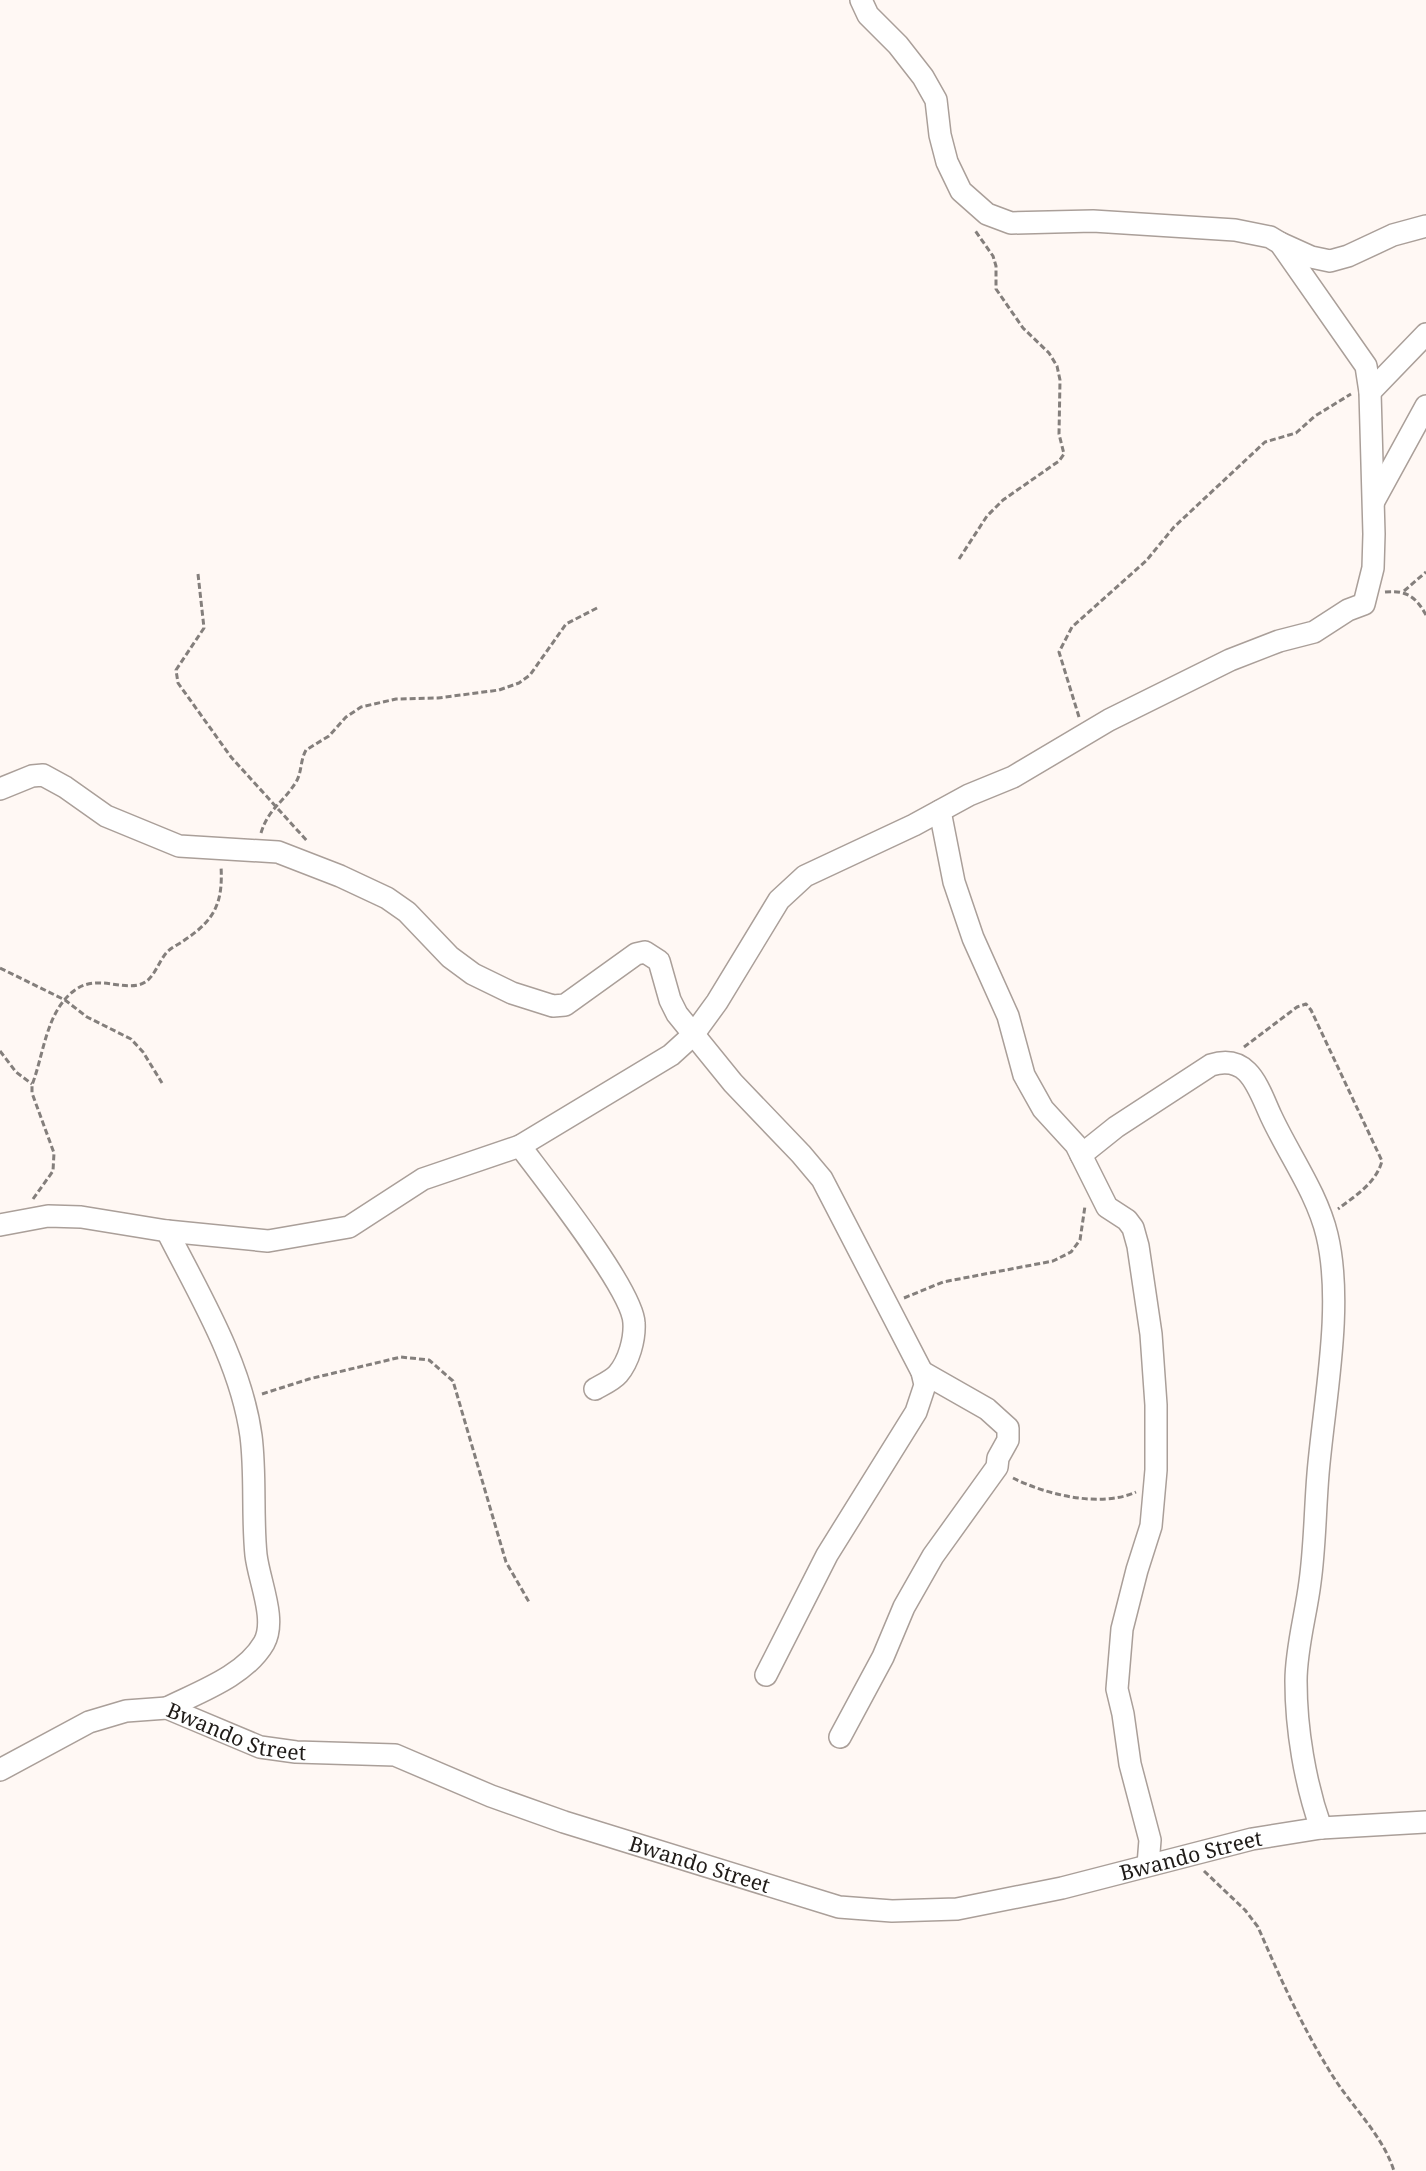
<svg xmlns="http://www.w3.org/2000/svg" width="1426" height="2171" font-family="'Noto Serif',serif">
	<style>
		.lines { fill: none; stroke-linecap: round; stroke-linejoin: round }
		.minor-casing { stroke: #aa9f99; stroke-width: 24 }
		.path { stroke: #847f7c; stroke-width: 3; stroke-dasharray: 6 3; stroke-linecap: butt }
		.minor { stroke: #fff; stroke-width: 21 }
		.labels { text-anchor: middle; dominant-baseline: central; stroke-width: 5; stroke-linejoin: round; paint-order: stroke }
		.street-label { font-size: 21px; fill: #1f1b18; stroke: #fff8f4 }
	</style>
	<rect width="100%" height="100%" fill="#fff8f4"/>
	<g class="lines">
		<defs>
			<g id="minor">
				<polyline points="1280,243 1311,257 1330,261 1348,256 1393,235 1426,226"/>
				<polyline points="1370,392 1426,334"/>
				<polyline points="1374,501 1426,406"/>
				<polyline points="0,789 32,776 43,775 65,787 106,816 179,846 278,852 340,876 387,898 407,912 450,957 473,974 512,993 553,1006 565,1005 636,954 645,952 659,961 670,1000 677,1014 733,1083 801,1154 822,1179 922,1372 925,1385 916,1412 827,1555 766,1675"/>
				<polyline points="940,811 954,882 973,938 1008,1016 1024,1075 1043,1109 1076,1145 1107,1207 1127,1220 1133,1228 1138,1246 1151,1334 1156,1405 1156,1470 1151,1526 1137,1570 1122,1629 1117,1689 1123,1714 1130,1764 1150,1840 1148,1865"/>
				<path d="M 520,1146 C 543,1177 633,1290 634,1323 C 635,1339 629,1361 618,1374 C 613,1380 602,1385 595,1389"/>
				<path d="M 1081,1155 L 1116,1127 L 1211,1065 C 1249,1053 1258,1088 1271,1116 C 1289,1155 1317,1193 1327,1235 C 1344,1306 1324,1401 1318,1474 C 1315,1510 1315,1546 1310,1582 C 1306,1615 1296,1648 1296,1681 C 1296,1729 1305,1783 1321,1828"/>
				<polyline points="0,1225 48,1216 81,1217 167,1231 268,1241 349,1227 423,1179 520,1146 671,1055 693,1035 717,1002 779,900 805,876 914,825 969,795 1013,777 1109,720 1230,660 1279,641 1314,632 1348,610 1364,604 1373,568 1374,534 1370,392 1366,366 1280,243 1270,237 1235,230 1093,221 1011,223 987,214 961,191 947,162 940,135 936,100 923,77 898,45 868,15 861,0"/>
				<path d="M 167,1708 C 199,1692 245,1676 264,1643 C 277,1620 259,1581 256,1555 C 252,1515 256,1475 251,1436 C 241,1363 200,1296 167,1231"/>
				<polyline points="840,1737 883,1657 904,1607 933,1556 997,1467 998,1458 1008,1440 1008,1428 987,1409 922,1372"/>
				<path id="s1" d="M 0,1770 L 89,1722 L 126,1711 L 167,1708 L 260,1747 L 296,1752 L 395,1755 L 491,1796 L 564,1822 L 839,1907 L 892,1911 L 957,1909 L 1062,1888 L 1252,1839 L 1321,1828 L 1426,1822"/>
			</g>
		</defs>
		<use href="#minor" class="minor-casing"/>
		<g class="path">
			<polyline points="959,559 987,516 1003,500 1059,461 1064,454 1059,434 1060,380 1057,366 1049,353 1023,328 996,289 996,266 993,256 974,229"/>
			<polyline points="198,574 204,628 176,670 178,683 231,757 308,842"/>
			<polyline points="1404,591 1426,572"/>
			<path d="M 1385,592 C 1407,590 1416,597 1426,615"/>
			<polyline points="1079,717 1059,652 1072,627 1146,561 1174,527 1265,442 1296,433 1315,416 1351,394"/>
			<path d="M 261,833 C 268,809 283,803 296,782 C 302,772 300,761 306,750 L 329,736 L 346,717 L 361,707 L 396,699 L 438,698 L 499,690 L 519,683 L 530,675 L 566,624 L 599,607"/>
			<polyline points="0,968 65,1000 87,1017 131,1039 143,1052 162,1083"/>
			<path d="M 1244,1047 L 1297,1007 L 1306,1004 L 1311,1010 L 1382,1161 C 1376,1183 1355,1196 1338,1209"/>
			<polyline points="0,1051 16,1072 32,1084"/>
			<path d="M 33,1199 L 53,1171 L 54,1153 L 32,1093 L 32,1085 C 44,1054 46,1011 75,990 C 96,975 118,989 138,985 C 154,982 157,963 167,952 C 173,946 180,944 186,939 C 216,919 223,901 221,866"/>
			<polyline points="904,1298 943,1282 1053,1261 1071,1252 1080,1240 1085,1206"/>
			<polyline points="262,1394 309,1379 401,1357 429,1360 453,1381 506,1562 529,1602"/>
			<path d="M 1013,1478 C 1047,1495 1101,1508 1136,1492"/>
			<path d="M 1204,1871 L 1245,1910 L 1258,1927 C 1280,1978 1304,2031 1334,2078 C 1354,2109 1383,2136 1394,2171"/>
		</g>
		<use href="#minor" class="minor"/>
	</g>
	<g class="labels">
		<g class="street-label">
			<text stroke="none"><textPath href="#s1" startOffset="255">Bwando Street</textPath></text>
			<text stroke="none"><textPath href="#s1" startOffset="1245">Bwando Street</textPath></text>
			<text stroke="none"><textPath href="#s1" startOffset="741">Bwando Street</textPath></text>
		</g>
	</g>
</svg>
